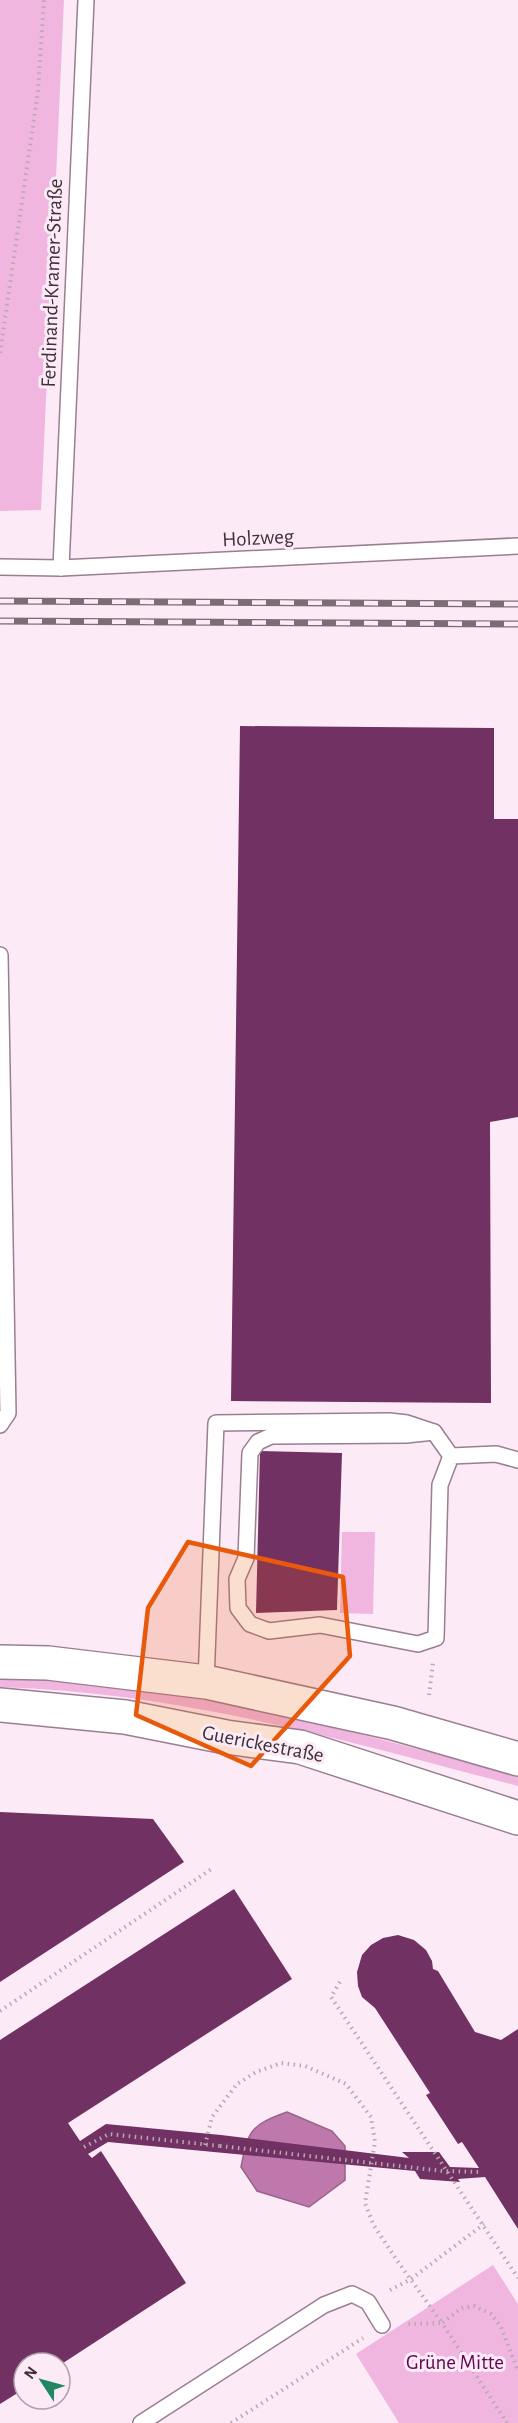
<svg xmlns="http://www.w3.org/2000/svg" width="518" height="2423" font-family="'Alegreya Sans',sans-serif">
	<style>
		.green { fill: #f1b6e0 }
		.water { fill: #bf78ac; stroke: #98638a; stroke-width: 1.5 }
		.building { fill: #713163 }
		.lines { fill: none; stroke-linecap: round; stroke-linejoin: round }
		.service-casing { stroke: #9a7e92; stroke-width: 18 }
		.secondary-casing { stroke: #9a7e92; stroke-width: 36 }
		.path { stroke: #b8a8b3; stroke-width: 4; stroke-dasharray: 1.5 4.5; stroke-linecap: butt }
		.service { stroke: #fff; stroke-width: 15 }
		.secondary { stroke: #fff; stroke-width: 33 }
		.rail-casing { stroke: #7b6c76; stroke-width: 7 }
		.rail { stroke: #fdeaf7; stroke-width: 4.5; stroke-dasharray: 14; stroke-linecap: butt }
		.path-bridge { stroke: #b8a8b3; stroke-width: 4; stroke-dasharray: 1.5 4.5; stroke-linecap: butt }
		.marked { fill: #e8590c; fill-opacity: 0.2; stroke: #e8590c; stroke-width: 4.5; stroke-linejoin: round }
		.labels { text-anchor: middle; dominant-baseline: central; stroke-width: 6; stroke-linejoin: round; paint-order: stroke }
		.street-label { font-size: 21px; fill: #3d3139; stroke: #fdeaf7 }
		.park-label { font-size: 21px; fill: #610752; stroke: #fdeaf7 }
	</style>
	<rect width="100%" height="100%" fill="#fdeaf7"/>
	<g class="green">
		<polygon points="0,0 64,0 41,510 0,511"/>
		<polygon points="342,1532 375,1532 373,1614 340,1613"/>
		<path d="M 0,1676 C 64,1681 127,1686 190,1697 C 301,1717 410,1746 518,1777 L 518,1786 C 348,1741 177,1692 0,1687 Z"/>
		<polygon points="493,2265 518,2304 518,2423 399,2423 356,2354"/>
	</g>
	<path class="water" d="M 287,2112 L 332,2131 L 345,2146 L 345,2180 L 309,2207 L 257,2191 L 241,2167 C 248,2130 251,2125 287,2112 Z"/>
	<g class="building">
		<polygon points="240,726 494,728 494,819 518,819 518,1117 490,1122 491,1403 231,1401"/>
		<polygon points="260,1451 342,1453 337,1610 256,1613"/>
		<polygon points="0,1812 153,1819 184,1862 0,1982"/>
		<polygon points="234,1889 292,1979 68,2123 80,2141 106,2124 221,2135 409,2158 402,2152 439,2152 450,2167 479,2168 462,2142 458,2144 426,2095 430,2093 375,2008 362,1997 358,1986 357,1972 362,1955 371,1945 383,1938 398,1935 414,1940 426,1950 432,1961 433,1969 438,1971 475,2032 501,2040 518,2029 518,2229 485,2177 458,2179 460,2182 420,2179 415,2171 108,2142 88,2154 92,2158 101,2151 186,2283 60,2365 60,2363 24,2363 24,2389 0,2404 0,2040"/>
	</g>
	<g class="lines">
		<defs>
			<g id="service">
				<polyline points="0,567 61,568 518,546"/>
				<polyline points="61,568 86,0"/>
				<polyline points="0,955 8,1413 0,1425"/>
				<polyline points="434,1432 406,1435 271,1436 258,1442 250,1453 246,1558 237,1579 238,1608 250,1624 269,1631 320,1625 418,1644 436,1638 440,1485 451,1456 496,1454 518,1460"/>
				<polyline points="206,1682 216,1423 389,1421 407,1423 434,1432 451,1456"/>
				<polyline points="141,2423 324,2305 352,2294 368,2302 382,2325"/>
			</g>
			<g id="secondary">
				<polyline points="0,1662 48,1663 206,1682 393,1723 518,1759"/>
				<polyline points="0,1705 125,1717 226,1737 300,1747 518,1818"/>
			</g>
		</defs>
		<use href="#service" class="service-casing"/>
		<use href="#secondary" class="secondary-casing"/>
		<g class="path">
			<polyline points="0,353 38,91 44,0"/>
			<polyline points="429,1695 433,1663"/>
			<polyline points="340,1982 331,1997 518,2278"/>
			<polyline points="0,2011 213,1868"/>
			<polyline points="205,2145 212,2117 237,2084 256,2072 281,2063 305,2066 346,2084 371,2117 375,2142 365,2203 373,2224 396,2259 442,2323 405,2324"/>
			<polyline points="84,2147 109,2134 220,2146"/>
			<polyline points="390,2290 411,2279 484,2224"/>
			<polyline points="231,2423 363,2338"/>
			<polyline points="507,2423 442,2323 462,2308 474,2306 491,2314 501,2327 518,2371"/>
		</g>
		<use href="#service" class="service"/>
		<use href="#secondary" class="secondary"/>
		<defs>
			<g id="rail">
				<polyline points="0,601 518,604"/>
				<polyline points="0,621 518,624"/>
			</g>
		</defs>
		<use href="#rail" class="rail-casing"/>
		<use href="#rail" class="rail"/>
		<polyline class="path-bridge" points="220,2146 443,2171 482,2172"/>
	</g>
	<path class="marked" d="M 188,1542 L 343,1577 L 350,1656 L 251,1766 L 136,1715 L 148,1608 Z"/>
	<g class="labels">
		<g class="street-label">
			<text transform="translate(52 283) rotate(-88)">Ferdinand-Kramer-Straße</text>
			<text transform="translate(258 538) rotate(-3)">Holzweg</text>
			<text transform="translate(263 1744) rotate(11)">Guerickestraße</text>
		</g>
		<g class="park-label">
			<text x="455" y="2362">Grüne Mitte</text>
		</g>
	</g>
	<g transform="translate(42 2381) rotate(306)"><circle r="28" fill="#fdeaf7" stroke="#b0a0ab" stroke-width="1.5"/>
	<path d="M0-4.5L10 22L0 15L-10 22Z" fill="#208762"/>
	<text y="-9" font-size="16" font-weight="bold" text-anchor="middle" fill="#3d3139">N</text>
	</g>
</svg>
